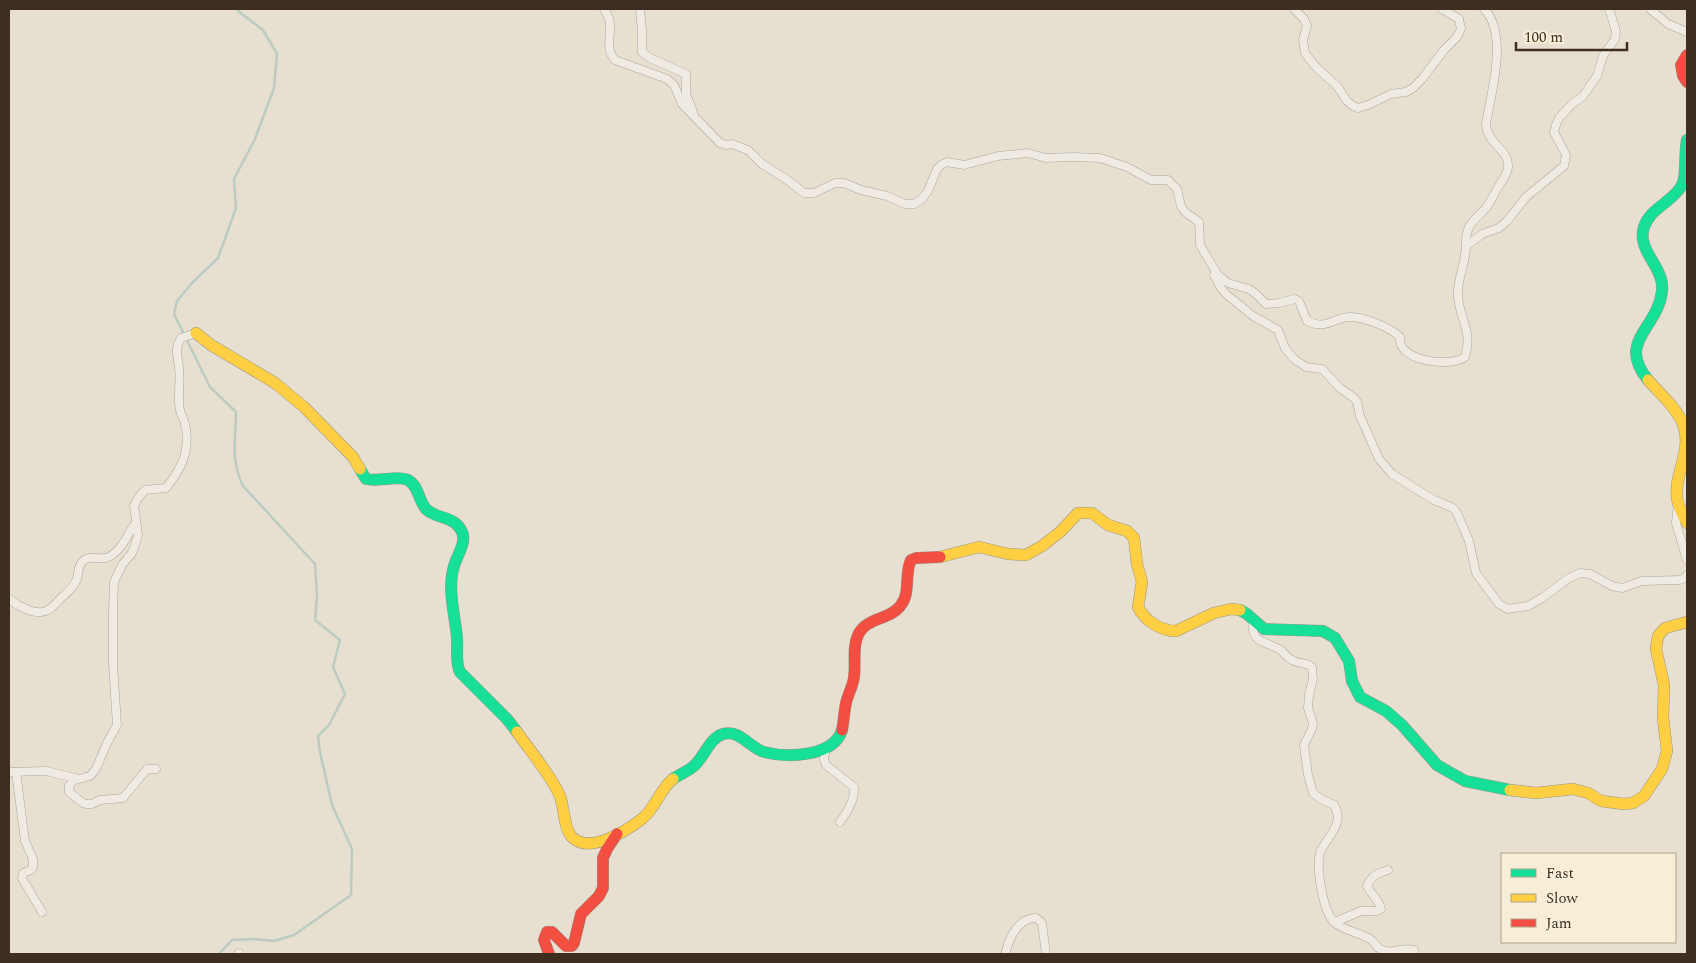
<svg xmlns="http://www.w3.org/2000/svg" width="1696" height="963" font-family="Spectral,serif">
	<style>
		.lines { fill: none; stroke-linecap: round; stroke-linejoin: round }
		.stream { stroke: #bcccc2; stroke-width: 2.5 }
		.street-casing { stroke: #ada599; stroke-width: 9 }
		.fast-casing { stroke: #9c958a; stroke-width: 12 }
		.slow-casing { stroke: #9c958a; stroke-width: 12 }
		.jam-casing { stroke: #9c958a; stroke-width: 12 }
		.street { stroke: #efebe3; stroke-width: 8 }
		.fast { stroke: #16e098; stroke-width: 11 }
		.slow { stroke: #ffcf43; stroke-width: 11 }
		.jam { stroke: #f24e42; stroke-width: 11 }
	</style>
	<rect width="100%" height="100%" fill="#e7e0d1"/>
	<g class="lines">
		<path class="stream" d="M 219,954 L 232,940 L 253,939 L 274,941 L 294,935 L 351,895 L 352,849 L 332,805 L 320,752 L 318,736 L 329,725 L 345,694 L 333,667 L 340,640 L 315,620 L 317,596 L 315,564 L 243,486 C 230,459 236,440 236,412 L 210,387 L 174,314 L 177,301 L 192,283 L 218,258 L 236,208 L 234,179 L 255,139 L 274,88 L 277,54 L 263,30 L 238,11 L 238,9"/>
		<defs>
			<g id="street">
				<path d="M 604,9 C 607,14 610,18 610,24 C 611,37 605,49 615,60 L 667,79 L 674,85 L 682,104 L 720,143 L 726,145 L 732,144 L 748,150 L 762,164 L 786,179 L 804,193 L 814,193 L 835,183 L 844,183 L 861,190 L 887,196 L 905,204 L 914,204 L 922,199 L 928,191 L 937,169 L 941,165 L 947,162 L 964,165 L 998,156 L 1028,153 L 1046,158 L 1073,157 L 1100,158 L 1127,167 L 1151,180 L 1168,180 L 1177,189 L 1181,206 L 1185,212 L 1199,222 L 1200,245 L 1218,275 L 1228,283 L 1249,289 L 1256,294 L 1266,304 L 1279,303 L 1295,299 L 1299,301 L 1307,321 C 1327,330 1330,319 1349,317 C 1362,316 1390,327 1400,337 C 1397,361 1449,368 1465,357 C 1473,331 1460,320 1458,297 C 1456,280 1467,262 1466,243"/>
				<polyline points="640,9 642,31 642,52 650,58 686,74 686,94 693,112"/>
				<polyline points="1294,9 1304,19 1307,26 1303,40 1305,53 1316,67 1337,86 1347,101 1353,106 1358,108 1368,105 1391,94 1406,92 1413,88 1422,79 1444,50 1457,37 1461,29 1459,19 1442,9"/>
				<path d="M 1484,9 C 1509,34 1491,93 1486,124 C 1486,143 1510,150 1508,167 C 1508,174 1503,179 1500,184 C 1495,192 1491,201 1486,208 C 1474,221 1466,224 1466,243 L 1469,244 L 1482,234 L 1499,228 L 1507,221 L 1526,197 L 1564,166 L 1566,155 L 1554,132 L 1556,125 L 1559,118 L 1571,105 L 1583,96 L 1597,76 L 1603,56 L 1615,39 L 1616,31 L 1609,9"/>
				<polyline points="1650,9 1668,24 1687,32"/>
				<polyline points="1214,275 1221,288 1226,294 1253,316 1278,330 1285,348 1294,359 1306,367 1322,369 1340,388 1354,398 1357,402 1360,416 1379,459 1392,474 1434,500 1453,508 1457,513 1469,541 1476,573 1499,604 1508,609 1528,606 1542,598 1569,578 1580,573 1590,574 1612,586 1622,588 1642,581 1679,580 1683,579 1687,575"/>
				<polyline points="1678,504 1676,523 1687,560"/>
				<path d="M 9,599 C 18,606 37,617 48,610 C 53,607 58,601 62,597 C 68,592 74,587 77,579 C 79,572 77,567 83,561 C 90,554 101,561 109,557 C 123,549 126,536 135,524"/>
				<path d="M 1254,620 C 1249,642 1264,641 1279,649 C 1284,651 1287,659 1294,661 C 1300,664 1306,662 1312,667 L 1313,679 L 1309,695 L 1308,708 L 1313,723 L 1312,729 L 1304,745 L 1308,775 L 1313,793 L 1321,799 L 1334,805 C 1346,824 1326,837 1320,853 C 1316,868 1323,913 1335,923 C 1345,931 1359,932 1370,939 C 1374,941 1376,947 1380,949 C 1392,956 1403,946 1414,950 L 1415,954"/>
				<path d="M 826,747 L 824,759 L 826,765 L 854,787 C 855,800 847,812 840,822"/>
				<path d="M 9,772 L 46,771 L 79,779 L 90,776 L 96,769 L 107,743 L 117,725 L 113,663 L 113,612 L 114,582 L 122,565 L 132,553 L 135,545 L 138,535 L 134,506 L 138,498 L 145,490 L 166,488 C 182,468 191,450 185,424 C 184,419 181,415 180,410 C 177,397 181,381 179,368 C 178,357 174,348 181,338 L 196,333"/>
				<polyline points="16,772 25,841 33,859 33,867 31,870 23,873 22,878 42,912"/>
				<polyline points="76,778 69,786 69,792 83,803 86,804 92,804 100,800 123,798 147,769 156,769"/>
				<path d="M 1335,922 L 1361,911 L 1377,911 L 1381,909 C 1379,900 1371,894 1367,886 C 1371,876 1378,873 1388,870"/>
				<polyline points="238,954 239,953"/>
				<path d="M 1005,954 C 1009,939 1017,918 1036,918 L 1042,923 L 1046,954"/>
			</g>
			<g id="fast">
				<path d="M 1648,380 C 1616,341 1658,329 1662,291 C 1665,267 1636,251 1644,227 C 1650,208 1673,202 1682,185 C 1687,176 1684,152 1687,140"/>
				<path d="M 360,469 L 366,479 C 379,482 397,475 408,480 C 419,486 418,500 426,509 C 436,519 454,516 461,530 C 468,541 457,555 454,566 C 447,589 455,615 457,638 C 458,649 455,662 460,672 L 507,719 L 517,732"/>
				<polyline points="1240,610 1247,614 1264,629 1323,631 1335,638 1349,661 1352,681 1360,697 1386,711 1402,725 1437,765 1465,781 1510,790"/>
				<path d="M 673,779 C 680,774 689,771 695,765 C 705,755 710,738 723,734 C 739,729 750,748 764,752 C 787,758 834,757 842,730"/>
			</g>
			<g id="slow">
				<polyline points="196,333 211,345 275,383 304,407 353,457 360,469"/>
				<path d="M 1648,380 C 1660,394 1675,406 1682,422 C 1694,448 1674,472 1677,498 C 1678,507 1683,515 1687,523"/>
				<path d="M 940,557 L 979,547 L 1008,554 L 1026,555 L 1042,546 L 1060,532 L 1078,513 L 1092,513 L 1108,525 L 1127,531 L 1134,538 L 1137,564 L 1142,582 L 1138,607 C 1145,621 1161,631 1176,631 L 1214,613 L 1231,609 L 1240,610"/>
				<path d="M 517,732 C 530,751 551,775 560,796 C 564,806 564,828 571,836 C 588,856 628,830 643,818 C 656,807 660,789 673,779"/>
				<polyline points="1510,790 1536,793 1573,789 1588,793 1601,801 1624,804 1633,803 1644,796 1662,769 1667,751 1663,718 1664,685 1656,649 1658,636 1665,628 1687,622"/>
			</g>
			<g id="jam">
				<polyline points="1687,55 1681,65 1683,76 1687,82"/>
				<path d="M 842,730 C 844,721 844,712 846,703 C 848,694 853,686 854,677 C 856,663 852,648 858,635 C 866,617 891,620 901,605 C 911,592 904,574 911,560 L 916,558 L 940,557"/>
				<polyline points="549,954 544,940 547,932 552,932 566,946 572,946 574,943 581,914 599,896 603,888 603,858 607,849 617,834"/>
			</g>
		</defs>
		<use href="#street" class="street-casing"/>
		<use href="#fast" class="fast-casing"/>
		<use href="#slow" class="slow-casing"/>
		<use href="#jam" class="jam-casing"/>
		<use href="#street" class="street"/>
		<use href="#fast" class="fast"/>
		<use href="#slow" class="slow"/>
		<use href="#jam" class="jam"/>
	</g>
	<rect width="1696" height="963" fill="none" stroke="#3d2e20" stroke-width="20"/>
	<rect x="1501" y="853" width="175" height="90" fill="#f7eed8" stroke="#ada18e"/>
	<rect x="1511" y="869" width="25" height="8" fill="#16e098" stroke="#ada18e"/>
	<text x="1546" y="878" font-size="15" fill="#3d2e20">Fast</text>
	<rect x="1511" y="894" width="25" height="8" fill="#ffcf43" stroke="#ada18e"/>
	<text x="1546" y="903" font-size="15" fill="#3d2e20">Slow</text>
	<rect x="1511" y="919" width="25" height="8" fill="#f24e42" stroke="#ada18e"/>
	<text x="1546" y="928" font-size="15" fill="#3d2e20">Jam</text>
	<path d="M1516 42v8h111v-8" fill="none" stroke="#3d2e20" stroke-width="2.5"/>
	<text x="1524" y="42" font-size="15" fill="#3d2e20" stroke="#f7eed8" stroke-width="4" paint-order="stroke">100 m</text>
</svg>
